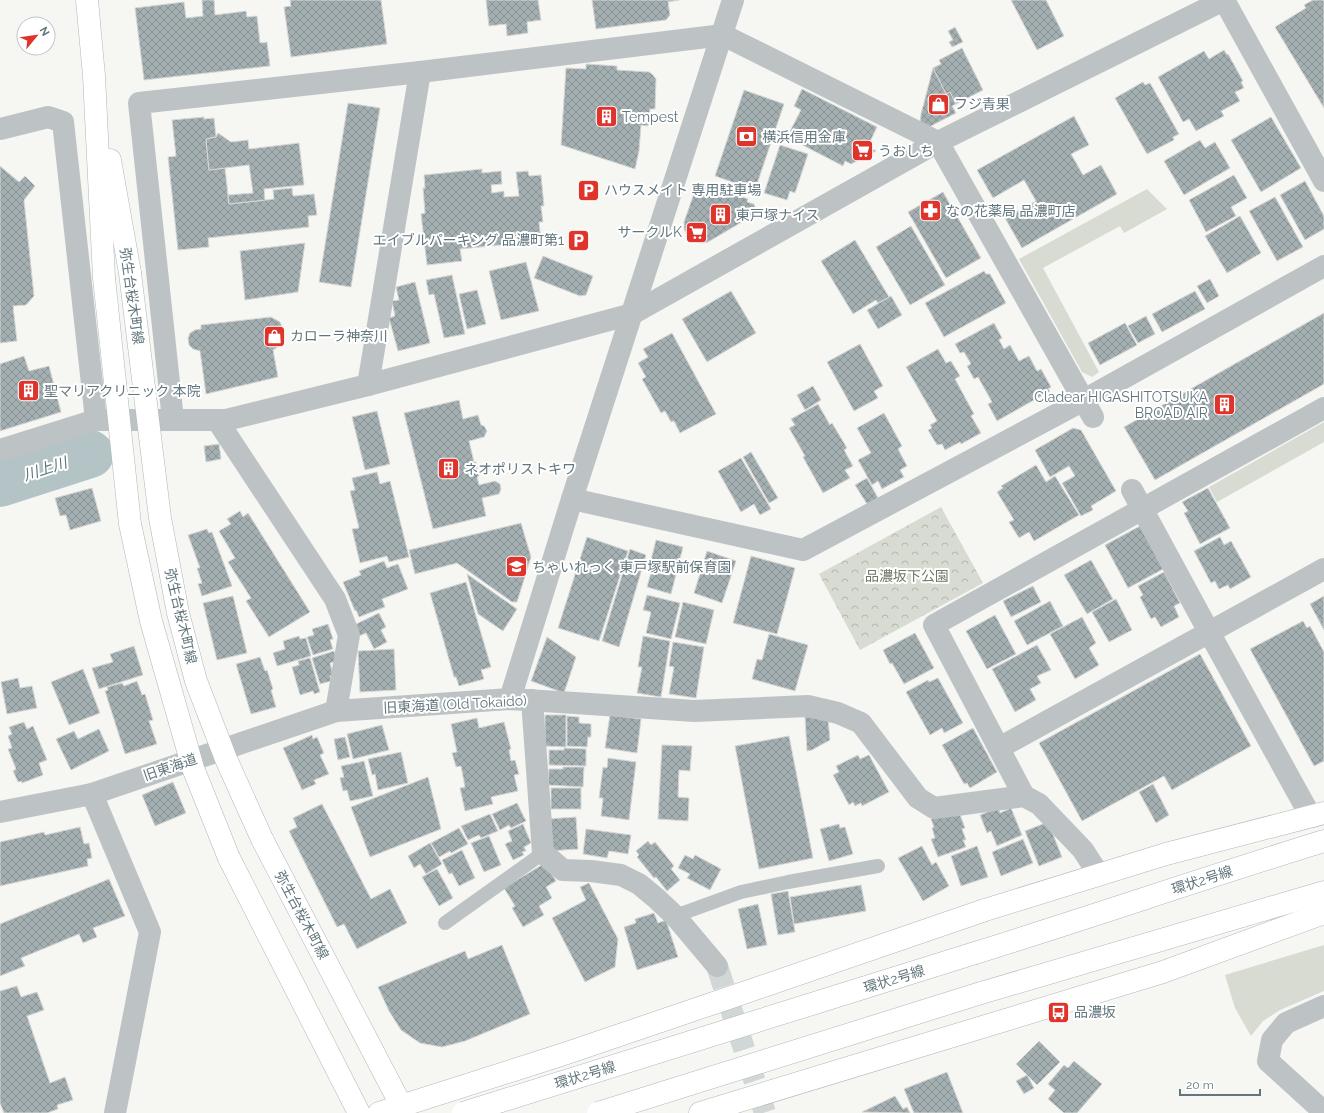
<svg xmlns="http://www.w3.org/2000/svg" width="1324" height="1113" font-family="Raleway,'Noto Sans JP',sans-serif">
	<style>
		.green { fill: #d7dbd2 }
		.forest { fill: url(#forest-crowns) }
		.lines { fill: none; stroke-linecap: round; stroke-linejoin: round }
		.river { stroke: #b4c4c6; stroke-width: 48 }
		.building { fill: url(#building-cross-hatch); stroke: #d8d7d5 }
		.minor-tunnel { stroke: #d1d6d6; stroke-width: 22; stroke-dasharray: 22 11; stroke-linecap: butt }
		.secondary-casing { stroke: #b0b7ba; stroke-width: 23 }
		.primary-casing { stroke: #b1b7ba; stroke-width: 23 }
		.service { stroke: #bdc3c5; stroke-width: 14 }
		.minor { stroke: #bdc3c5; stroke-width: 22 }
		.tertiary { stroke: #bdc3c5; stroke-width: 22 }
		.secondary { stroke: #fff; stroke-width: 22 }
		.primary { stroke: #fff; stroke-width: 22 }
		.secondary-bridge-casing { stroke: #b0b7ba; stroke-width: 23; stroke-linecap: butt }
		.primary-bridge-casing { stroke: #b1b7ba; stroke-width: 23; stroke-linecap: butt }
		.secondary-bridge { stroke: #fff; stroke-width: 22 }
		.primary-bridge { stroke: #fff; stroke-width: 22 }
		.labels { text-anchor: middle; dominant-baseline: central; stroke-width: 4; stroke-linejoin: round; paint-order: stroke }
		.poi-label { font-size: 14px; fill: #62767d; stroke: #fff; text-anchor: start }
		.street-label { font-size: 14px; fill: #62767d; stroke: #fff }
		.park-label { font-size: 14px; fill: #6d7a65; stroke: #fff }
		.water-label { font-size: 15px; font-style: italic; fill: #5d7678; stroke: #fff }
	</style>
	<defs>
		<pattern id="forest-crowns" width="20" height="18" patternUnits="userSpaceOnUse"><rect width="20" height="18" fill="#d7dbd2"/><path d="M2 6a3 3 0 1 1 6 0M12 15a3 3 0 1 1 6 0" fill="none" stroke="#b2b6b0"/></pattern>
		<pattern id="building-cross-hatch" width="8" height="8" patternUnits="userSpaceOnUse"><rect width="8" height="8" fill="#a4afb2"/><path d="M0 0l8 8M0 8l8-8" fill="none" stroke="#899396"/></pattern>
	</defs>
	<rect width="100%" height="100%" fill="#f6f6f3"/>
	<g class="green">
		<polygon points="1147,189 1167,209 1124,233 1120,226 1043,268 1099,372 1092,377 1082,372 1019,259"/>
		<polygon points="1324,422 1324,442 1217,502 1209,487"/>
		<polygon points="1324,945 1324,991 1280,1010 1263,1021 1251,1036 1235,1008 1225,975"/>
	</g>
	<polygon class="forest" points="941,507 983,583 860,650 819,574"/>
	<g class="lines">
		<polyline class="river" points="0,483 90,454"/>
	</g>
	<g class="building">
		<polygon points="202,0 214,0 215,15 246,11 247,17 257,16 260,43 267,42 270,66 144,80 135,8 184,2 186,18 203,16"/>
		<polygon points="290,0 381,0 387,44 291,57 284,7 291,6"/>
		<polygon points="486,0 538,0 541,20 527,22 528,33 507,36 506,24 489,26"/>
		<polygon points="592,0 679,0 668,2 670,15 666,20 596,29"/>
		<polygon points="1011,0 1046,0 1064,36 1037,50"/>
		<polygon points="1313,0 1324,0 1324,108 1275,27 1306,8 1304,5"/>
		<polygon points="955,27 963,42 952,47 949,42 953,40 948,31"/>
		<polygon points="962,48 983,90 956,104 950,92 946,94 933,68 941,64 939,60"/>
		<polygon points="1224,50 1227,55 1228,54 1243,81 1241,82 1244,88 1235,92 1240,101 1221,111 1224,116 1196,131 1189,119 1183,122 1158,77 1204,51 1209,59"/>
		<polygon points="586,64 617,66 617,70 649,72 652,74 656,79 655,109 650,109 648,126 641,125 639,151 635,169 561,145 566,68 586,69"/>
		<polygon points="933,68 946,94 950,92 956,104 952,106 956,113 929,127 920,124 921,114"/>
		<polygon points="1143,82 1145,85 1150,83 1179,134 1173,137 1174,140 1147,154 1115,98"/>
		<polygon points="802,89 877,127 868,146 876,151 851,164 845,161 843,166 787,137 801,110 794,106"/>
		<polygon points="744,90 784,104 755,190 715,176"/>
		<polygon points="348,103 380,108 351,287 319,282"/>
		<polygon points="1074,116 1089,145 1071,154 1083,175 1101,165 1117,194 1022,248 1005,218 1036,201 1024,180 993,198 977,170"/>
		<polygon points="204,117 204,119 214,118 216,137 206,139 209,170 225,168 229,204 274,199 273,190 292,188 293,196 314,194 317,215 308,216 309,227 208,238 209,247 178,250 168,157 176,156 172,120"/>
		<polygon points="1271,117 1301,168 1261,192 1231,140"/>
		<polygon points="218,133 231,142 248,140 249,149 299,143 304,185 264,189 265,200 229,204 228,195 253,193 249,165 209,170 206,139 216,137"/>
		<polygon points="1200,140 1205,148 1215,142 1230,168 1184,195 1164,161"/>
		<polygon points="780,145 808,154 795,193 790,191 787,200 764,193"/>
		<polygon points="0,166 19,182 25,176 35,186 24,200 34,296 26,305 13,306 17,341 0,343"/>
		<polygon points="482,169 482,173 501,171 502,184 491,185 492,193 504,191 504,197 519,196 516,172 528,171 529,176 541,175 544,206 541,206 543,222 539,222 541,241 460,249 462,261 427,265 421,214 425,213 423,188 425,188 424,175"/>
		<polygon points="1234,175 1247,198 1231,207 1236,216 1206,232 1189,200"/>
		<polygon points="1305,181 1324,216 1324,229 1305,240 1280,195"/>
		<polygon points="702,183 748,199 747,202 754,204 757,213 708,242 702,243 695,242 690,239 686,234 684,228 684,222 697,185 701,187"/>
		<polygon points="943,192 981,258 946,278 908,212"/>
		<polygon points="1275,197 1303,247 1277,261 1249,211"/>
		<polygon points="1240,216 1261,253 1227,273 1205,236"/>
		<polygon points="911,226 945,285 910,305 876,247"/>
		<polygon points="855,240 889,297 878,303 876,300 853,314 821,261"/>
		<polygon points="305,243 298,292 245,300 240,251"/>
		<polygon points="543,256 593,276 586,295 580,296 534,278"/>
		<polygon points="526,262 539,311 501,320 489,271"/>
		<polygon points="984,271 986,274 990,274 1006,303 944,337 925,303"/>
		<polygon points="452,275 465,334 444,338 434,294 429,295 426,280"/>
		<polygon points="1210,279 1219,296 1207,303 1197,286"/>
		<polygon points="415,282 430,343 398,351 389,318 395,316 392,301 399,300 396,287"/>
		<polygon points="477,290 486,324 467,329 459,294"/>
		<polygon points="731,291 756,333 707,362 682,319"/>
		<polygon points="1195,291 1205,309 1162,332 1152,314"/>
		<polygon points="891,296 902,315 878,329 867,310"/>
		<polygon points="1324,313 1324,384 1155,480 1124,427"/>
		<polygon points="1146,316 1155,334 1138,343 1128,326"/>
		<polygon points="271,317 280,322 284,331 283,340 279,346 273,350 278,377 206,394 200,351 193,349 189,345 188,338 190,333 195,330 201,329 201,325"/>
		<polygon points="994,323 1002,338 999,340 1004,349 1010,345 1019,361 1029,356 1037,371 1041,369 1051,387 1048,389 1050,391 997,421 988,404 992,402 978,377 974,379 967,366 971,364 964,352 960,353 955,344"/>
		<polygon points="1125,323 1137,345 1100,365 1088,343"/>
		<polygon points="672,333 716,414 680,433 674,421 671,422 665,411 661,413 642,379 646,377 638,363 648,357 643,349"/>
		<polygon points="860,344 883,386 874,391 878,398 854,411 827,362"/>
		<polygon points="938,349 946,363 951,361 960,376 955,379 974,414 971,416 981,433 961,444 960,442 945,450 942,444 937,445 928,430 932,428 930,425 937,421 906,367"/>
		<polygon points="24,356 29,371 49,366 61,412 0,431 0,364"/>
		<polygon points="813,386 821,400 805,410 797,395"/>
		<polygon points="459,400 463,419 478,415 481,425 484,426 487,431 484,437 469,441 474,462 476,462 479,476 477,477 479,485 495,481 500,484 501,489 499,494 482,498 486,516 433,529 404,413"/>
		<polygon points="818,404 830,425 832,423 847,448 844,450 853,466 845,470 850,478 823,493 803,457 805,456 789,428 795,425 791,419"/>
		<polygon points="377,411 390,464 365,470 352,417"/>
		<polygon points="884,413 902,446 898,449 907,466 900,470 904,477 882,489 878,481 872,485 858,460 871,453 857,428"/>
		<polygon points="1073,428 1081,430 1116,491 1091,506 1093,510 1081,516 1062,483 1075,476 1069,466 1050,477 1035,450"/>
		<polygon points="219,444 221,459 206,462 204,446"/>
		<polygon points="751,452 778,498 769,503 743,457"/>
		<polygon points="741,458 771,509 760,515 754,504 741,512 718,471"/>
		<polygon points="1036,465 1046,482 1055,476 1079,515 1034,541 1029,532 1019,538 1009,522 1014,520 997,492 1003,488 1001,486"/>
		<polygon points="377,472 380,484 390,481 409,557 389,562 387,556 360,563 352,529 359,528 350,491 355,490 352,478"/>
		<polygon points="867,478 878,498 867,504 855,485"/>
		<polygon points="92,488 101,521 70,530 66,515 60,516 55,498"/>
		<polygon points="1208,488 1230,528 1200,544 1184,513 1188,511 1182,502"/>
		<polygon points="240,511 243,517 248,513 310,612 269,637 246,601 251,598 228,562 235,558 219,531 231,524 227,519"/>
		<polygon points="521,523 531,557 517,602 512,602 457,563 415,574 409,550"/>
		<polygon points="1142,525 1165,568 1128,588 1105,545"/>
		<polygon points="207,529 209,533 212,532 232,586 202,596 198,584 202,583 197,568 200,568 188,535"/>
		<polygon points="587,537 628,551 599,641 558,628"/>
		<polygon points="1220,537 1224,545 1231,541 1251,577 1230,589 1228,585 1219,589 1215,581 1211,583 1194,551"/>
		<polygon points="656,540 683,547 671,594 647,587 653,565 650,564"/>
		<polygon points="630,549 646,555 619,647 602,641"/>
		<polygon points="707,551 736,561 722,603 694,593"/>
		<polygon points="751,556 795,568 777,634 733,623"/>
		<polygon points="1091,560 1113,599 1087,614 1064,575"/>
		<polygon points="384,561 387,568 398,564 408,589 382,599 385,607 359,617 356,610 355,611 343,582 361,575 359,571"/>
		<polygon points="1164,572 1180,603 1174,606 1179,617 1161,627 1155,617 1151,619 1140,597 1143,595 1138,586"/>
		<polygon points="467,574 517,609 503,631 478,614"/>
		<polygon points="466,582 491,667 481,670 484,679 459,686 456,677 454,677 430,593"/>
		<polygon points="1033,586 1041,602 1011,617 1003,601"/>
		<polygon points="647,595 680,603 671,639 646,633 651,612 643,610"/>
		<polygon points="233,596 247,653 217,660 203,603"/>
		<polygon points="1324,596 1324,630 1310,604"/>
		<polygon points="1116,599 1132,630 1109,642 1092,612"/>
		<polygon points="1050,601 1063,626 1027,645 1014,621"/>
		<polygon points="683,602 714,610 706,644 675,637"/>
		<polygon points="379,613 386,627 381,630 387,642 374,649 366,633 357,637 352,626"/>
		<polygon points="995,615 1016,654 987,669 966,631"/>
		<polygon points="1082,617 1096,643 1089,648 1099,665 1075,679 1050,634"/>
		<polygon points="1303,621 1307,628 1310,626 1324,652 1324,761 1314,766 1250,649"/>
		<polygon points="328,624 333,639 330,640 333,649 313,655 307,637 314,635 312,629"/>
		<polygon points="915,633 934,668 904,684 892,663 890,664 883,650"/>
		<polygon points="769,634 808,645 795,691 752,679 757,659 762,660"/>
		<polygon points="299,636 300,639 306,638 311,656 277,666 273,653 285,649 283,641"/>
		<polygon points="643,636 670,641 661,697 637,693 642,667 638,667"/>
		<polygon points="547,637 576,657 564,693 531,681"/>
		<polygon points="673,642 704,647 696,698 669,694 674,667 669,666"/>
		<polygon points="1037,645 1051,670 1037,676 1041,683 1030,689 1036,700 1015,712 992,669"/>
		<polygon points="134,646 143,675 99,689 92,668 113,662 110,654"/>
		<polygon points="394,649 396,690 360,692 358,651"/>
		<polygon points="334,651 337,661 330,663 333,675 330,676 331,681 320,684 312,658"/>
		<polygon points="1200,654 1251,746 1172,790 1164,776 1082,821 1039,743"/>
		<polygon points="260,657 265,671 267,670 273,689 271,690 276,707 251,714 236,664"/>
		<polygon points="310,658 320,692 314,694 313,691 300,695 292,667 299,665 298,661"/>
		<polygon points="83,669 100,713 69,725 51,682"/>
		<polygon points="18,678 20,688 32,686 37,708 7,714 1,682"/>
		<polygon points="938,678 963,723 944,733 942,728 930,735 906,692 928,680 929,682"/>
		<polygon points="137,681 142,695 145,694 153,720 149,721 157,744 125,754 105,691 108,690 107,687 122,683 124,686"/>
		<polygon points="545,715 566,715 566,747 545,746"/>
		<polygon points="610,715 641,719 637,753 605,748"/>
		<polygon points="567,716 579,717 579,723 591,724 591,737 588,737 587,747 567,746"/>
		<polygon points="822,716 828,720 830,740 812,750 807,751 805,717"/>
		<polygon points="477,718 479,728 504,722 511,749 509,750 511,761 515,760 519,774 514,775 518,791 491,797 493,804 465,811 460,788 465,787 461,766 456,767 452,753 457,752 451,724"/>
		<polygon points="24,722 27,729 33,726 47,760 39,763 43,775 22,783 21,781 18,782 13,771 16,769 8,749 12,748 8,736 12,734 9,727"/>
		<polygon points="382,725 389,750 353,759 347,734"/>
		<polygon points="973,728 997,772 970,788 967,783 964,784 942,745"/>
		<polygon points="99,729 109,751 71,770 56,739 74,731 78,739"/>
		<polygon points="312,735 313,739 317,737 324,753 320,755 329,774 314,780 316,784 302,790 283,748"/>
		<polygon points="789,736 813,858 759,869 735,746"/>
		<polygon points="345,737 350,757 338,760 334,739"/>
		<polygon points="662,745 692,746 690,771 679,770 678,797 689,798 688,821 658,819"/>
		<polygon points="564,748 586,749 586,766 549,765 549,750 564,750"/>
		<polygon points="401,752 408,783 378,790 375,774 372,775 368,759"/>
		<polygon points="858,755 860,759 869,755 889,792 862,806 861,803 855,806 853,802 849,805 833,775 839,772 836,766"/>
		<polygon points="608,758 636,762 629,820 601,816 603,798 599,798 603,767 607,768"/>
		<polygon points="364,761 373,796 350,801 347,790 343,791 340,778 344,777 341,766"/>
		<polygon points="563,767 584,767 583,787 548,785 549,769 563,769"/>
		<polygon points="428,777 441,829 370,857 351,807"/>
		<polygon points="173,782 186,813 155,826 142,795"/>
		<polygon points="1153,784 1169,815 1156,823 1139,792"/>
		<rect x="551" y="788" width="30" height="21"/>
		<polygon points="517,803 526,821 511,828 509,825 500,830 492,814"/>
		<polygon points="322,804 371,899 390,889 407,923 357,949 344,924 337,927 289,831 297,827 293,818"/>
		<polygon points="998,808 1000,813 1011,808 1022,835 997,846 991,831 987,833 980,815"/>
		<polygon points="958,809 965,828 962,829 966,840 963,840 966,847 938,857 931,839 935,838 932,828 934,827 931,819"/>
		<polygon points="490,814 498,831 481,838 479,835 468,840 461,826"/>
		<polygon points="576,817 578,849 549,851 547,819"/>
		<polygon points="1048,822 1062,857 1039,866 1025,831"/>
		<polygon points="523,824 531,843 524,847 526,851 522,852 524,855 513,860 505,844 512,841 508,831"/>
		<polygon points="839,824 840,828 845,827 853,854 829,861 820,829"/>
		<polygon points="80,827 84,844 89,843 92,858 87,859 88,866 0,886 0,842 44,832 45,835"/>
		<polygon points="459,828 468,844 451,853 450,851 439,857 431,843"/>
		<polygon points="586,829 631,835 628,854 609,851 607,858 583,854"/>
		<polygon points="489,836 501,865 484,872 471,843"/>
		<polygon points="1023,839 1033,863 1001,876 992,852"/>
		<polygon points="648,841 651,845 655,842 674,866 671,869 680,880 667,891 656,877 654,878 637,857 639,855 636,851"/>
		<polygon points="430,843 442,864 426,874 420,864 414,868 408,856"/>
		<polygon points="922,846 932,865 936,862 949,886 923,901 898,858"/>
		<polygon points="977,846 988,877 961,886 951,856"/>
		<polygon points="462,850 475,878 459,886 452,873 449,874 442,860"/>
		<polygon points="685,855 693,859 695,855 721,869 710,890 687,878 690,874 678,868"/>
		<polygon points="545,863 556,881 546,887 552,898 539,906 544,915 523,927 512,908 515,906 504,888"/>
		<polygon points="437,869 453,898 439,906 422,877"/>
		<polygon points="109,879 125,916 93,928 97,937 83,943 79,934 21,958 25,966 0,976 0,924"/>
		<polygon points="589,883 618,939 615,967 585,982 552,918 586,900 580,887"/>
		<polygon points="861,885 866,911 794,924 790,897"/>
		<polygon points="788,891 795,932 778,935 771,894"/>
		<polygon points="758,904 767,945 747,949 738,909"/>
		<polygon points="654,913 658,923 666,920 678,957 637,970 624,927 636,923 635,919"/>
		<polygon points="502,945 530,1014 465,1041 442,1047 420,1043 401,1030 389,1011 378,987 465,951 468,959"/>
		<polygon points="17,986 21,997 37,992 44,1010 27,1016 50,1083 65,1077 73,1100 57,1105 58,1109 47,1113 4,1113 0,1103 0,991"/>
		<polygon points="1039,1041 1060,1062 1037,1085 1016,1064"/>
		<polygon points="1074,1061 1102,1084 1077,1113 1064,1113 1048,1099 1055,1090 1048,1084 1064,1065 1068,1068"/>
		<polygon points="947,1072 963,1113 914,1113 904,1089"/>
		<polygon points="1027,1075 1034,1088 1024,1094 1016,1081"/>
		<polygon points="895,1096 903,1109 907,1107 910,1113 862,1112"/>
	</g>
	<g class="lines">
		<polyline class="minor-tunnel" points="717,966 765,1113"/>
		<defs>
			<g id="secondary">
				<polyline points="87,0 94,76 104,278"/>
				<polyline points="110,160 130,273"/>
				<polyline points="262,839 401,1105 403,1113"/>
				<polyline points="229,858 359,1113"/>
			</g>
			<g id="primary">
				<polyline points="985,910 1166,854 1324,813"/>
				<path d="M 975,953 C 1091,917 1207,877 1324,841"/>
				<polyline points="981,993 1324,892"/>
				<polyline points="379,1113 561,1055 717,1002"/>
				<polyline points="700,1113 1163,972 1324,913"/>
			</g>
		</defs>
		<use href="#secondary" class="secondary-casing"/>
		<use href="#primary" class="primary-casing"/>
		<g class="service">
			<polyline points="675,916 741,892 788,882 878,866"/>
			<polyline points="445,923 543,853"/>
		</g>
		<g class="minor">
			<polyline points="1224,0 1324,181"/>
			<polyline points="0,129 48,117 63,122 96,420"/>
			<polyline points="368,385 420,72"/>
			<polyline points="173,420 139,103 420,72 723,35 938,142 1093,417"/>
			<polyline points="217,420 335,599 349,635 336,711"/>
			<polyline points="0,450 96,420 226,420 368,385 632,314"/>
			<polyline points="1132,490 1209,632 1311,817"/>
			<polyline points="572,499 803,550 1084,400 1324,266"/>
			<polyline points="532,700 543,853 563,870 591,871 621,875 639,884 656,898 675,916 717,966"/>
			<polyline points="999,748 1324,569"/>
			<polyline points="92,794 150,932 115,1113"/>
			<polyline points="1024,796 934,625 1324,408"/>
			<polyline points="0,812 92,794 336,711 510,699 575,703 694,711 808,706 838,713 861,723 918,798 934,808 1024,796 1039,804 1083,850 1099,875"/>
			<polyline points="1324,1006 1286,1023 1272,1040 1268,1061 1324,1112"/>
		</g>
		<g class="tertiary">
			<polyline points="632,314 938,142 1224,0"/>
			<polyline points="510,699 572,499 733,0"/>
		</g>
		<use href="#secondary" class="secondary"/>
		<use href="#primary" class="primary"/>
		<defs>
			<g id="secondary-bridge">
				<polyline points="130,273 160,518 178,613 196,681 226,759 262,839"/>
				<polyline points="104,278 130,524 151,621 193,768 229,858"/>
			</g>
			<g id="primary-bridge">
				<polyline points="717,1002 985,910"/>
				<polyline points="463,1113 975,953"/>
				<polyline points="598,1113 981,993"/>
			</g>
		</defs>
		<use href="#secondary-bridge" class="secondary-bridge-casing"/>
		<use href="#primary-bridge" class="primary-bridge-casing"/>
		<use href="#secondary-bridge" class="secondary-bridge"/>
		<use href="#primary-bridge" class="primary-bridge"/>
	</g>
	<defs>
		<symbol id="shop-square" viewBox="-11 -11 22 22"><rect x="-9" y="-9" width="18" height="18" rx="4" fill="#de342b" stroke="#fff"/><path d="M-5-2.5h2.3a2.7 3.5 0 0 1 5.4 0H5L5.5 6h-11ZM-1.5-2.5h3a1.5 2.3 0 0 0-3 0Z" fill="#fff"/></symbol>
		<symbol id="building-square" viewBox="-11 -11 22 22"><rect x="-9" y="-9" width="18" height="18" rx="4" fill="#de342b" stroke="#fff"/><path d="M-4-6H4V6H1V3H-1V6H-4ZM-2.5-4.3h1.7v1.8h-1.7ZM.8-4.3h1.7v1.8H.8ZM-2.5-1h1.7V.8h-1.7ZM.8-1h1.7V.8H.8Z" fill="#fff"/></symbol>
		<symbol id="bank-square" viewBox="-11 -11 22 22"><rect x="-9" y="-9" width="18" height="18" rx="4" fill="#de342b" stroke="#fff"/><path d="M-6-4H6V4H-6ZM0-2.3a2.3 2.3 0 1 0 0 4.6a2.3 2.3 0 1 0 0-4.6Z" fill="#fff"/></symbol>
		<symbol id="supermarket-square" viewBox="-11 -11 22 22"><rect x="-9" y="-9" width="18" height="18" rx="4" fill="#de342b" stroke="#fff"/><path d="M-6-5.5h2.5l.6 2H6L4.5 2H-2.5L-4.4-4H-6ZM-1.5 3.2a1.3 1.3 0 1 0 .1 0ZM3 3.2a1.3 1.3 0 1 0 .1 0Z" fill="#fff"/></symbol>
		<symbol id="parking-square" viewBox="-11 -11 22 22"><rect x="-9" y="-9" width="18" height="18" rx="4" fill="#de342b" stroke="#fff"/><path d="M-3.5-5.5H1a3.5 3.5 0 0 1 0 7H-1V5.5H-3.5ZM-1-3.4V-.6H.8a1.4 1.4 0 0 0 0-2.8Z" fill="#fff"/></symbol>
		<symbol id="pharmacy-square" viewBox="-11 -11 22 22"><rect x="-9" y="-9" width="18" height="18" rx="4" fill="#de342b" stroke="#fff"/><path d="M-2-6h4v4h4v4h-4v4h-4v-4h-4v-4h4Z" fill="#fff"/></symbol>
		<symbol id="school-square" viewBox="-11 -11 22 22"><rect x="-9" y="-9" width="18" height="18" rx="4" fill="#de342b" stroke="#fff"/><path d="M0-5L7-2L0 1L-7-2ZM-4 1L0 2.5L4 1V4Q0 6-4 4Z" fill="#fff"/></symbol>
		<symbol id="bus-square" viewBox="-11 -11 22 22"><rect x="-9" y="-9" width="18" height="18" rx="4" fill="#de342b" stroke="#fff"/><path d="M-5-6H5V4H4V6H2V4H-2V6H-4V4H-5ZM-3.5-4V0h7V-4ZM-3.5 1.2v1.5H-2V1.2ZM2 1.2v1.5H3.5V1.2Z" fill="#fff"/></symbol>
	</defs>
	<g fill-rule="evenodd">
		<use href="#shop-square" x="926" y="92" width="25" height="25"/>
		<use href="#building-square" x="594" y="104" width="25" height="25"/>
		<use href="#bank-square" x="734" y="124" width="25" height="25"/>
		<use href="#supermarket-square" x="850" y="138" width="25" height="25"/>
		<use href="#parking-square" x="576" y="178" width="25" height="25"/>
		<use href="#pharmacy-square" x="918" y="198" width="25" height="25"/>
		<use href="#building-square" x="708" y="202" width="25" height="25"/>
		<use href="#supermarket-square" x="684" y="220" width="25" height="25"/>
		<use href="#parking-square" x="566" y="228" width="25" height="25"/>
		<use href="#shop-square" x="262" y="324" width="25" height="25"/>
		<use href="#building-square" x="16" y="378" width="25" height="25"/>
		<use href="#building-square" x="1212" y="392" width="25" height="25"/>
		<use href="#building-square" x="436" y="456" width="25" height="25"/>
		<use href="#school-square" x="504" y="554" width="25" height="25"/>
		<use href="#bus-square" x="1046" y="1000" width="25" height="25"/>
	</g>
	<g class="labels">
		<g class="poi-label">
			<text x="954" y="104">フジ青果</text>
			<text x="622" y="117">Tempest</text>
			<text x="762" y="137">横浜信用金庫</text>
			<text x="878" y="151">うおしち</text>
			<text x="604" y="190">ハウスメイト 専用駐車場</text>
			<text x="946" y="211">なの花薬局 品濃町店</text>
			<text x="736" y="215">東戸塚ナイス</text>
			<text x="682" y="232" text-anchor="end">サークルK</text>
			<text x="564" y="240" text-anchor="end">エイブルパーキング 品濃町第1</text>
			<text x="290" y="336">カローラ神奈川</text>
			<text x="44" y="391">聖マリアクリニック 本院</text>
			<text x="1208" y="397" text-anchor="end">Cladear HIGASHITOTSUKA<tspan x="1208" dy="16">BROAD AIR</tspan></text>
			<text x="464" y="469">ネオポリストキワ</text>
			<text x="532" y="567">ちゃいれっく 東戸塚駅前保育園</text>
			<text x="1074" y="1012">品濃坂</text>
		</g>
		<g class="street-label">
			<text transform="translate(132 296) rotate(82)">弥生台桜木町線</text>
			<text transform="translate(181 616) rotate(77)">弥生台桜木町線</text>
			<text transform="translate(455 704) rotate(-3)">旧東海道 (Old Tokaido)</text>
			<text transform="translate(170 767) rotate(-19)">旧東海道</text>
			<text transform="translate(1202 880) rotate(-18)">環状2号線</text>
			<text transform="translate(302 915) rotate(62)">弥生台桜木町線</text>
			<text transform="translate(894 979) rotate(-17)">環状2号線</text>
			<text transform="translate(585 1075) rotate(-17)">環状2号線</text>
		</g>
		<g class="park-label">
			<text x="907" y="576">品濃坂下公園</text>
		</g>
		<g class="water-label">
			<text transform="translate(45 469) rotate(-18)">川上川</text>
		</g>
	</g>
	<g transform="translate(36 36) rotate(61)"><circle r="19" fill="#ffffff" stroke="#c0c8cb"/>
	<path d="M0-3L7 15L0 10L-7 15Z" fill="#de342b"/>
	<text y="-6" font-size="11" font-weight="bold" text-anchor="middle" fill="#62767d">N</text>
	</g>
	<path d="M1180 1089v6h80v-6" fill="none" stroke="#62767d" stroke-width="2"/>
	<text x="1186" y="1089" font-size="12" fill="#62767d" stroke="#ffffff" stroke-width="3" paint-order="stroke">20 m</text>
</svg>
